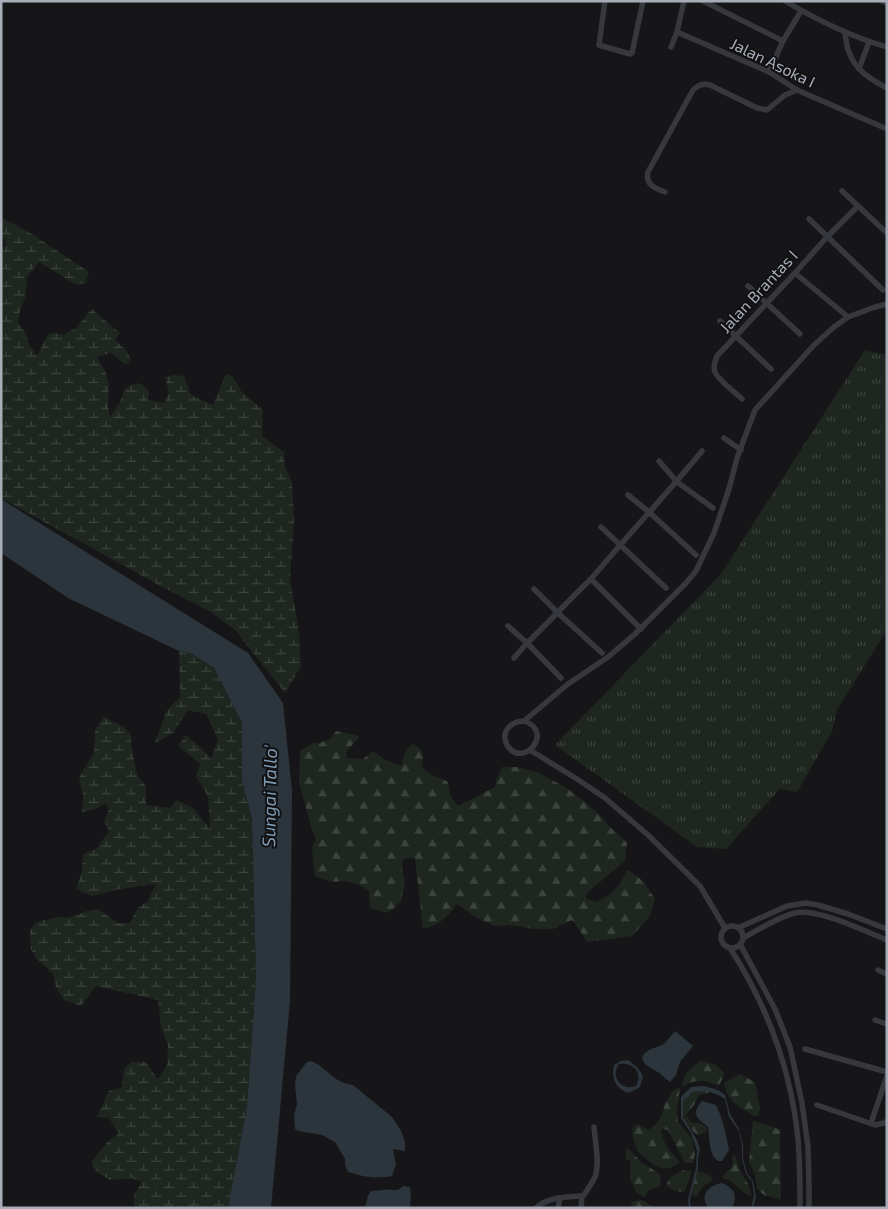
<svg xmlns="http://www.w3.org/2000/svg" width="888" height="1209" font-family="'Exo 2',sans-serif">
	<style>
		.grass { fill: url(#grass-tufts) }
		.forest { fill: url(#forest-firs) }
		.wetland { fill: url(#wetland-marsh) }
		.water { fill: #2c353c; fill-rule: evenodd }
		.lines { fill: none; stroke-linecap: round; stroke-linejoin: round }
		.street { stroke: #37383d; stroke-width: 5.5 }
		.labels { text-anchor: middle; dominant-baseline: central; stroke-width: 4; stroke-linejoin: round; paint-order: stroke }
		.street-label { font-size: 16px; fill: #a8adb8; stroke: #111113 }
		.water-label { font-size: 18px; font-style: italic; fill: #7f9bb3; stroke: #111113 }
	</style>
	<defs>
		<pattern id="grass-tufts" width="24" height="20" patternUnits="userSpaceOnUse" patternTransform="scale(1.25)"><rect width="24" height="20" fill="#1e261f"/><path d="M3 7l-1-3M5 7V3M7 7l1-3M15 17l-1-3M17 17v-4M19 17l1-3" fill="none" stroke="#3c433d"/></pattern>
		<pattern id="forest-firs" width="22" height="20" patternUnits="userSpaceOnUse" patternTransform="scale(1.25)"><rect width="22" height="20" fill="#1e261f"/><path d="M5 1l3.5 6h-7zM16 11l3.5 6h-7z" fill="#3c433d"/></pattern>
		<pattern id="wetland-marsh" width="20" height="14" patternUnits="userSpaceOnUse" patternTransform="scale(1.25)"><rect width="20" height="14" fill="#1e261f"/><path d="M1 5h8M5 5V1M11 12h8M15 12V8" fill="none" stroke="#3c433d"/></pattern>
	</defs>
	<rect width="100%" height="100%" fill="#161618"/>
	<polygon class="grass" points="865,350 887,355 887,630 837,710 832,732 797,792 780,789 726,849 697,847 555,745 721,574"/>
	<g class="forest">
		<path d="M 336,731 L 360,736 L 346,752 L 347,758 L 363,759 L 373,751 L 384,759 L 401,766 L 405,753 L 412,744 C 426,751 423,754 422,767 C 428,775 440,777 448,782 L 450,795 L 458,806 L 495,787 L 496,780 L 502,767 L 516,767 L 537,772 L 565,787 L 579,797 L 600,815 L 610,827 L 627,843 L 625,861 L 587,893 L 586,899 L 596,902 C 614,893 618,888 628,870 L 643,881 L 655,899 L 650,916 L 632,936 L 587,942 L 579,929 L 572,920 L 553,929 L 535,929 L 508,925 L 494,926 L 476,917 L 457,904 C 448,916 439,926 423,929 L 415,858 L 403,859 L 402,869 L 405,882 L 401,902 L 388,913 L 370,908 L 369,891 L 359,885 L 345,881 L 331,882 L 315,876 L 312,848 L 316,839 L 311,827 L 299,782 L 300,751 L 313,743 L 320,743 L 330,739 Z"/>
		<path d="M 700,1061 L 715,1064 L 725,1073 L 719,1086 C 702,1080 698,1078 682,1087 C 684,1072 689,1070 700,1061 Z"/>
		<path d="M 740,1074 L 755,1082 L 760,1108 L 759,1114 L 755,1117 C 740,1106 728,1104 724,1083 Z"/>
		<path d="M 680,1087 L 677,1112 L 678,1122 L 692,1138 L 695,1153 L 693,1163 L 685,1163 L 668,1130 L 661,1129 C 663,1143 670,1152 680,1162 C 667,1172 660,1170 648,1160 C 644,1157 639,1153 637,1149 C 633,1143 633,1136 632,1129 L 637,1124 L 648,1130 L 655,1125 L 658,1121 L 662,1115 L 665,1104 L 672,1092 Z"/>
		<path d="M 694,1088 L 715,1091 L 699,1095 L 694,1105 L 686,1115 L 692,1123 L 700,1123 L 706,1127 L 707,1132 L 698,1135 C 689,1130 679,1111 683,1100 C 685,1096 691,1091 694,1088 Z"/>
		<polygon points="753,1121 768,1125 780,1130 781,1200 764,1195 757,1189 755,1175 749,1162"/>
		<polygon points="626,1148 630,1150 641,1162 660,1174 661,1185 659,1187 649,1190 645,1197 637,1193 630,1179 630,1160 626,1160"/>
		<path d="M 732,1155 L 735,1155 L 741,1173 L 748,1184 L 752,1196 C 742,1194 738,1186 730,1181 C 727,1179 724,1178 722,1177 C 730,1167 735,1170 732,1155 Z"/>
		<path d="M 683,1170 L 692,1171 L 685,1191 C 676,1193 673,1190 666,1185 L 671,1177 Z"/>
		<polygon points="697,1172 703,1172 712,1177 711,1182 704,1185 697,1196 692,1195 692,1187"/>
		<polygon points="642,1200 655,1208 629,1208 633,1201"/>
	</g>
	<g class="wetland">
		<polygon points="1,217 32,234 89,272 85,284 75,284 39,262 27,277 26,295 20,311 18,323 26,333 29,344 37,356 48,334 57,333 64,335 77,327 92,308 95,312 120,333 115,340 126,350 131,359 126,365 111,353 97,357 106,373 109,386 108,405 110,417 120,402 125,388 137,383 143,385 149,391 148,400 164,403 169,392 165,377 174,375 184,376 191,395 213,405 226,374 233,377 241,391 263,410 262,436 284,452 285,467 292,482 294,523 290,579 299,632 301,666 285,693 235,630 211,612 155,583 1,498 1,247 6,247 5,239 1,238"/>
		<polygon points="179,651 192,654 214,668 242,723 242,781 252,819 256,979 247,1106 228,1208 134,1208 134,1194 142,1182 131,1178 110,1180 97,1172 91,1162 110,1139 119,1134 109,1118 97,1117 109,1091 122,1087 124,1069 131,1062 146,1062 158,1079 167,1065 168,1046 161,1026 158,1000 96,986 81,1006 64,1000 56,987 53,974 36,958 31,949 30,931 36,922 58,917 67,918 87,911 98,909 118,923 130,923 137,909 148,901 156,884 120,889 92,896 76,889 82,871 83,854 96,849 109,831 104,821 109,809 105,803 96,809 82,812 83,795 79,778 94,752 95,730 104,717 124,727 131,735 131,744 137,774 146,787 146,805 170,808 176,800 193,808 210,829 208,797 196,776 200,764 178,746 186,735 198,745 211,759 218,739 206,714 188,710 173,733 155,743 166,712 180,697"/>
	</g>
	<g class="water">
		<polygon points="1,499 248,653 283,703 292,791 290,1001 271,1208 228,1208 247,1106 256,979 252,819 242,781 242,723 214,668 192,654 179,651 68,598 1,553"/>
		<path d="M 675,1031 L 693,1046 L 680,1062 L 676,1075 L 670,1082 C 665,1079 663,1075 658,1072 C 647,1067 633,1058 651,1049 C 654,1048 658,1047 662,1045 C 667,1042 671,1035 675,1031 Z"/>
		<path d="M 628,1060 C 635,1065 640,1069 643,1077 L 640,1087 L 629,1093 C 616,1090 611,1078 614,1065 L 621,1061 ZM 619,1064 C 634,1062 643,1073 636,1086 C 621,1091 610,1077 619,1064 Z"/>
		<path d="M 311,1061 L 319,1065 L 336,1079 L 344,1083 L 353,1085 L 392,1117 L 401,1131 L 405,1142 L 405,1151 L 393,1149 L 396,1164 L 392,1176 C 375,1179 364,1177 348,1172 L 345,1165 L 345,1159 L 335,1142 L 322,1135 L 299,1131 L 295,1129 L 294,1115 L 297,1104 L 295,1085 L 296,1076 L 307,1062 Z"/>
		<path d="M 704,1086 L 718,1090 L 725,1095 L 730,1114 L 739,1129 L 743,1145 L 743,1158 L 747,1173 L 753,1181 L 756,1197 L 753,1208 L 751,1208 L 754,1196 L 752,1181 L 746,1174 L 742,1159 L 742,1147 L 739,1131 L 729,1117 L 725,1099 C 715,1092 705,1090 693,1092 L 683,1101 L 683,1117 L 697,1140 L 700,1149 L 698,1158 L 698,1169 L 690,1199 L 691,1208 L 689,1208 L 688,1200 L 696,1168 L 697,1150 L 691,1133 L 681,1118 L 681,1097 L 691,1087 Z"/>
		<path d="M 702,1101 L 716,1105 C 723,1119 726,1135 729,1150 L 722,1161 L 718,1161 C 708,1154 710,1138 708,1127 C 698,1119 690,1114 702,1101 Z"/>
		<path d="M 722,1183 C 734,1188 738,1195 732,1208 L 708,1208 C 699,1195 709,1185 722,1183 Z"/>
		<path d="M 403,1186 L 410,1187 L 411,1194 L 410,1208 L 365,1208 L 368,1196 L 371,1191 C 375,1191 379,1190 384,1190 C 393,1188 394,1194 403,1186 Z"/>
	</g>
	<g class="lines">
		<g class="street">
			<polyline points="605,1 599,45 630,54 632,53 643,1"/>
			<polyline points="684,1 677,32 769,72 797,90 887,129"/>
			<polyline points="703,1 783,41"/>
			<path d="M 785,1 C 817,20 851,37 887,47"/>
			<polyline points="882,1 887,4"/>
			<path d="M 845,32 C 846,38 846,46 849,52 C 855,70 870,79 887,88"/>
			<polyline points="671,47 677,32"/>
			<polyline points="859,69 869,42"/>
			<polyline points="769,72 783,41 801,11"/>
			<polyline points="842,191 887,233"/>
			<path d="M 665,192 C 655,188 645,185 648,172 L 693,90 C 699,85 702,83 710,85 L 757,108 L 767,110 L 785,95 L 797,90"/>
			<polyline points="809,219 883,290"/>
			<polyline points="795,273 848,317"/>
			<polyline points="748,286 800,334"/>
			<polyline points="720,321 771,369"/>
			<path d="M 742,399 C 735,392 719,381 715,372 C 713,367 715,361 717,356 L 795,273 L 827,237 L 858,206"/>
			<polyline points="724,438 741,450"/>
			<polyline points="659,461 677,482 713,508"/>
			<polyline points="628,495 649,512 696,555"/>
			<polyline points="601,527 666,588"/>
			<polyline points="534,589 558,613 602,653"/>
			<polyline points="508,626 527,643 514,658"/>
			<path d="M 641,629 L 591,579 C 627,536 666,495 702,451"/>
			<path d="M 561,678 L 527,643 C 549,622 569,600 591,579"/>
			<path d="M 524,721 C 556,732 522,770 507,745 C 500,732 511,721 524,721 L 568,684 L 608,657 L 635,634 L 687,582 L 696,571 L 714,533 L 729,489 L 737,458 L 755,410 L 814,345 L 834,327 L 848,317 L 875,307 L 887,304"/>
			<polyline points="530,750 577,779 605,798 648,835 700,886 725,928"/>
			<circle cx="732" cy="937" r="11"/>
			<polyline points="738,928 787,906 806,903 818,905 848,914 887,929"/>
			<path d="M 743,938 C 758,930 778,917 795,913 C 818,908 864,931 887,940"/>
			<polyline points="740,944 775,1009 790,1047 802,1103 808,1147 809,1185 809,1208"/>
			<path d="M 730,948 C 768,1007 791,1069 798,1139 C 800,1162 800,1185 800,1208"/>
			<polyline points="878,970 887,974"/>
			<polyline points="875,1020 887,1024"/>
			<polyline points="805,1049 887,1072"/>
			<polyline points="817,1105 875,1125 884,1123 887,1121"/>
			<polyline points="871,1123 887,1076"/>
			<path d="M 536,1208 C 547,1197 567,1197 582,1196 L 584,1195 C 588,1189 592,1183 595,1177 C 600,1164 595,1141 594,1127"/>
			<polyline points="558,1208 560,1198"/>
			<polyline points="581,1208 582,1196"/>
		</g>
	</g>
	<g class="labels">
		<g class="street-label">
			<text transform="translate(773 62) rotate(26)">Jalan Asoka I</text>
			<text transform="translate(758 291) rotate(-47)">Jalan Brantas I</text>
		</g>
		<g class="water-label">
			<text transform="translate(269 796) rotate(-89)">Sungai Tallo'</text>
		</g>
	</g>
	<rect width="888" height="1209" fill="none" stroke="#a8adb8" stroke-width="5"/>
</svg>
